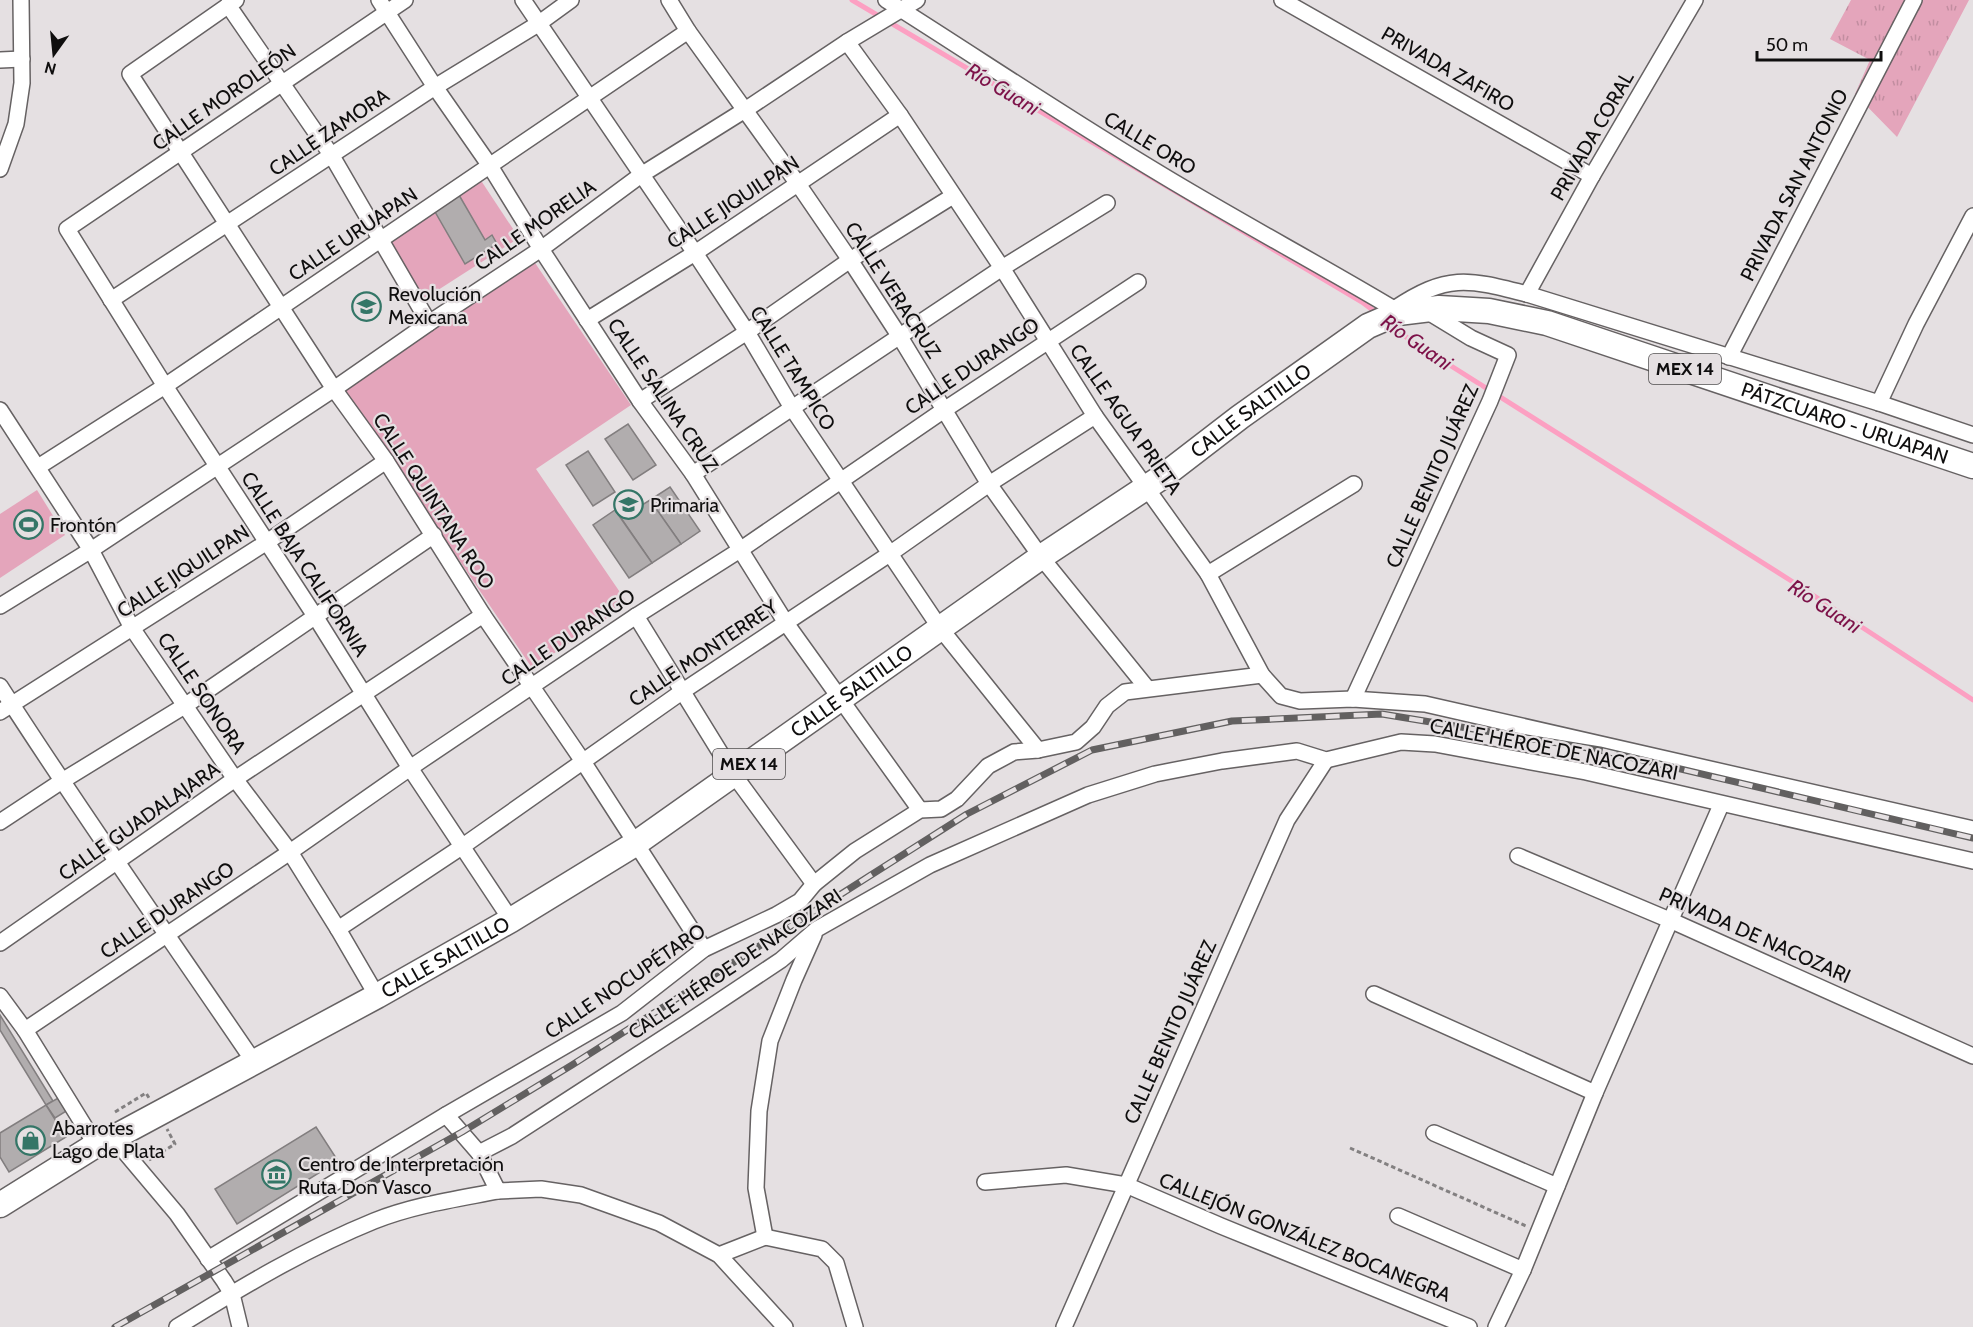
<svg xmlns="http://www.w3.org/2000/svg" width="1973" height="1327" font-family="Cabin,sans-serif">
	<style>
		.grass { fill: url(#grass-tufts) }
		.park { fill: #e4a5bb }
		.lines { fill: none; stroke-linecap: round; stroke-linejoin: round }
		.stream { stroke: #fca0c2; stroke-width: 5 }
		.building { fill: #b1adae; stroke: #827e7f; stroke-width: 1.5 }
		.minor-casing { stroke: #666263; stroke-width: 18 }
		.primary-casing { stroke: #666263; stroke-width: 27 }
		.path { stroke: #838081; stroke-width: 3; stroke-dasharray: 4.5 3; stroke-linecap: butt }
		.minor { stroke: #fff; stroke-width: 15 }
		.primary { stroke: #fff; stroke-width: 24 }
		.rail-casing { stroke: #626060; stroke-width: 7 }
		.rail { stroke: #e5e0e2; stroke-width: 4.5; stroke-dasharray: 14; stroke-linecap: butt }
		.labels { text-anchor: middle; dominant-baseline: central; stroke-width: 4.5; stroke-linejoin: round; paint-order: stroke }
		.shield { fill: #e5e0e2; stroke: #4f4d4e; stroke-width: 1.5 }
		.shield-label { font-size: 18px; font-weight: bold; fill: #0f0e0e }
		.street-label { font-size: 20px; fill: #0f0e0e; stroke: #e5e0e2 }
		.poi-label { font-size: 20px; fill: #0f0e0e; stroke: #e5e0e2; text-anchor: start }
		.water-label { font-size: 21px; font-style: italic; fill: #7d1249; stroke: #e5e0e2 }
	</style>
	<defs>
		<pattern id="grass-tufts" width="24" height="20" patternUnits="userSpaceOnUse" patternTransform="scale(1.5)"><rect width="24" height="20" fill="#e4a5bb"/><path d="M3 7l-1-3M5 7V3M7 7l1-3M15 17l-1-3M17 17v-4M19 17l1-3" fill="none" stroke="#c28da0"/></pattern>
	</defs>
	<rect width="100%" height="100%" fill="#e5e0e2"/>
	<polygon class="grass" points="1851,0 1969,0 1897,137 1855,94 1870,60 1830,39"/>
	<g class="park">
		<polygon points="478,176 519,238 424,299 383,237"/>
		<polygon points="529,254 631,405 536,469 628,604 532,668 338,381"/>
		<polygon points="37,490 65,535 0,578 0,514"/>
	</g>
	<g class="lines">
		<g class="stream">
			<polyline points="852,0 1362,302 1378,314"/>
			<polyline points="1390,324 1410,340 1793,582 1973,700"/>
		</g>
	</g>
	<g class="building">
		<polygon points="459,195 485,240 492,235 497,244 465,264 434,210"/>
		<polygon points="628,424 656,465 633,480 605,439"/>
		<polygon points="588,451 615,492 593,506 566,465"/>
		<polygon points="670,487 700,531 681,544 650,500"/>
		<polygon points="650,500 681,544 652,563 621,518"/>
		<polygon points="615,510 652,563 629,578 593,525"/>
		<polygon points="0,1015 53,1101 46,1105 0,1030"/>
		<polygon points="60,1097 68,1110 55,1118 46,1105"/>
		<polygon points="46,1105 66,1137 9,1172 0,1157 0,1133"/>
		<polygon points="316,1127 338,1161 237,1224 215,1189"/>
	</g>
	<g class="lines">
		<defs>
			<g id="minor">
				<polyline points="236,0 130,74 334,389 386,461 483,615 582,760 704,949"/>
				<polyline points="379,0 435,87 490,166 541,249 640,401 693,474 786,623 920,810"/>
				<polyline points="405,0 67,229 165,386 315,616 410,768 511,920"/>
				<polyline points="523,0 695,253 747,332 792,408 940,628 1038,750"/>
				<polyline points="669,0 688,31 798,184 850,260 900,337 989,484 1041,557 1147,688"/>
				<path d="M 886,0 C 978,58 1068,119 1162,175 C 1238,221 1317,263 1394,309 L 1398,313"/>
				<polyline points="1282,0 1592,176"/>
				<polyline points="228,5 332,156 429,323"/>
				<polyline points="847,42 900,115 1002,268 1095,416 1208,574 1262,675 1281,696 1300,701 1353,699 1425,704 1973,829"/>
				<polyline points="0,60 22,59"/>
				<polyline points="0,169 16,124 22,83 21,0"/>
				<polyline points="1527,294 1592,176 1695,0"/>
				<polyline points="111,300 435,87 538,24 571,0"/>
				<path d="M 1394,309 C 1448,273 1468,279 1527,294 L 1879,403 L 1973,435"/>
				<polyline points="587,320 695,253 900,115"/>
				<polyline points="1729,357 1914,0"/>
				<polyline points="640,401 747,332 850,260 953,196"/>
				<polyline points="1879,403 1916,324 1973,216"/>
				<polyline points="0,410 91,550 132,628 235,779 290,852 338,929 377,996"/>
				<polyline points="38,467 165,386 688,31"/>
				<polyline points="693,474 1002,268 1107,203"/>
				<polyline points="1208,574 1354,484"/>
				<polyline points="0,606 91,550 334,389 429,323 541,249 641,175 745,110 847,42 917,0"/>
				<polyline points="636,616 734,775 814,884"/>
				<path d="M 0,686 C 82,814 169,937 254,1062"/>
				<polyline points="1353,699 1490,401 1508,355 1471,338 1425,310"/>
				<polyline points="0,712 267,542 386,461"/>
				<polyline points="0,822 62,781 186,705 434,535"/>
				<polyline points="1518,856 1672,921 1973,1056"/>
				<polyline points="338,929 463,846 683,691 891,553 989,484 1095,416"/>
				<polyline points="0,943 235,779 483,615"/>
				<polyline points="1374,994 1595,1093"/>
				<polyline points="0,996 25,1030 96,1145"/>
				<polyline points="25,1030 290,852 410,768 636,616 740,550 944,410 1138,282"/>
				<polyline points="446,1115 479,1153 498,1191 541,1189 581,1195 659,1223 719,1255 785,1327"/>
				<polyline points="1434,1133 1557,1186"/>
				<polyline points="113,1138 177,1214 224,1281 232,1294 240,1327"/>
				<polyline points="479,1153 512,1136 685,1024 781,960 817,929 930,865 1088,795 1155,774 1222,761 1297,751 1326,760 1401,742 1435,744 1586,772 1973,861"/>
				<polyline points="985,1182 1066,1175 1126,1185 1221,1226 1469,1327"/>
				<polyline points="1398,1216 1523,1270"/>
				<polyline points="765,1237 756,1188 759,1111 770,1041 794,980 814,935"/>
				<polyline points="765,1237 822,1249 836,1263 855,1327"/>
				<polyline points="719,1255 765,1237"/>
				<polyline points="208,1259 446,1115 622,1013 704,949 776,915 800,901 814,884 855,851 920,810 941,809 957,799 988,766 1014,752 1038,750 1076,742 1093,727 1107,706 1125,692 1262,675"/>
				<path d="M 177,1327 C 240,1288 305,1249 374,1221 C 414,1205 457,1199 498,1191"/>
				<polyline points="1064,1327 1287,820 1326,760"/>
				<polyline points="1496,1327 1523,1270 1595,1093 1721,805"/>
			</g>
			<g id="primary">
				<path id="s1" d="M 0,1205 L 96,1145 L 113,1138 L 377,996 L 511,920 L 635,844 L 1041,557 L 1162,477 L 1240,417 L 1368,326 L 1398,313 L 1439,308 L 1489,311 L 1547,323 L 1973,466"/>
			</g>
		</defs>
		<use href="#minor" class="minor-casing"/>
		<use href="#primary" class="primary-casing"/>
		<g class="path">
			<polyline points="115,1112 146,1093 149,1098"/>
			<polyline points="1350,1148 1526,1226"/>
			<polyline points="149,1160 175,1144 167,1129"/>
		</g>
		<use href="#minor" class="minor"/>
		<use href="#primary" class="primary"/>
		<defs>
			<polyline id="rail" points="115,1327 462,1132 572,1065 967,814 1092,750 1232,721 1382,714 1600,750 1973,838"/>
		</defs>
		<use href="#rail" class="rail-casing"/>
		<use href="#rail" class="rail"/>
	</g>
	<defs>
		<symbol id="school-ring" viewBox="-11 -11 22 22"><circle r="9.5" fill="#e5e0e2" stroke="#347667" stroke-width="1.5"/><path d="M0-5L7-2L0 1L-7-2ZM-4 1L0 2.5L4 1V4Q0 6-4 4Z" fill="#347667"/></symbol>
		<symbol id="stadium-ring" viewBox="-11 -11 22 22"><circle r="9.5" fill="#e5e0e2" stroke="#347667" stroke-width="1.5"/><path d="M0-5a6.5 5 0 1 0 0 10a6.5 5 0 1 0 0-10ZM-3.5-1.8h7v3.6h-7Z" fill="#347667"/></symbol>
		<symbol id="shop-ring" viewBox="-11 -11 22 22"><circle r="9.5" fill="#e5e0e2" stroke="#347667" stroke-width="1.5"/><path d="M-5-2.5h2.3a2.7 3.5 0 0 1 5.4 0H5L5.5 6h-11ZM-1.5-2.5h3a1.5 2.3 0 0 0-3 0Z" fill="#347667"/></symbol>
		<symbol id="museum-ring" viewBox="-11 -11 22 22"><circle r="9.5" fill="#e5e0e2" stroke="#347667" stroke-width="1.5"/><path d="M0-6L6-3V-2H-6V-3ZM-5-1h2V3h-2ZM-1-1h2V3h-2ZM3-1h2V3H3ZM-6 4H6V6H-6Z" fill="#347667"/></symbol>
	</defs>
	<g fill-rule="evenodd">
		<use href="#school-ring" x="350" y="290" width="33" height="33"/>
		<use href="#school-ring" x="612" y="488" width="33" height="33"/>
		<use href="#stadium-ring" x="12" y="508" width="33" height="33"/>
		<use href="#shop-ring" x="14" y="1124" width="33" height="33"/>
		<use href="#museum-ring" x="260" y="1158" width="33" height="33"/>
	</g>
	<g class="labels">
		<g class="shield">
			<rect x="1649" y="354" width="72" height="30" rx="4.5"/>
			<rect x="713" y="749" width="72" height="30" rx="4.5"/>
		</g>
		<g class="shield-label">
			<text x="1685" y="369">MEX 14</text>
			<text x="749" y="764">MEX 14</text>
		</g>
		<g class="street-label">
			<text transform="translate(1448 69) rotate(30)">PRIVADA ZAFIRO</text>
			<text transform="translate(224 97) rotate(-35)">CALLE MOROLEÓN</text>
			<text transform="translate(329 132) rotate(-34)">CALLE ZAMORA</text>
			<text transform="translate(1592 136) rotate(-60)">PRIVADA CORAL</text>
			<text transform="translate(1150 143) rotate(31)">CALLE ORO</text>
			<text transform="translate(1794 185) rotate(-63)">PRIVADA SAN ANTONIO</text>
			<text transform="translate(733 202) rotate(-33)">CALLE JIQUILPAN</text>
			<text transform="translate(535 225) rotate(-35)">CALLE MORELIA</text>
			<text transform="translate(353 234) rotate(-34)">CALLE URUAPAN</text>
			<text transform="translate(893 290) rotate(57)">CALLE VERACRUZ</text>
			<text transform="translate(972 366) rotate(-34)">CALLE DURANGO</text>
			<text transform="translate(793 368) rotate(58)">CALLE TAMPICO</text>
			<text transform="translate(663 395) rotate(56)">CALLE SALINA CRUZ</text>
			<text stroke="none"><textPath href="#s1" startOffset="1484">CALLE SALTILLO</textPath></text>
			<text transform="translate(1126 419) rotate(55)">CALLE AGUA PRIETA</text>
			<text stroke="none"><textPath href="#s1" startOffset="2126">PÁTZCUARO - URUAPAN</textPath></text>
			<text transform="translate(1432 476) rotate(-66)">CALLE BENITO JUÁREZ</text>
			<text transform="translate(434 501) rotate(57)">CALLE QUINTANA ROO</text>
			<text transform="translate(305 564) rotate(57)">CALLE BAJA CALIFORNIA</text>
			<text transform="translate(183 571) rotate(-33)">CALLE JIQUILPAN</text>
			<text transform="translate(568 637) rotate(-34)">CALLE DURANGO</text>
			<text transform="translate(703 653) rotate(-34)">CALLE MONTERREY</text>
			<text stroke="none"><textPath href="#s1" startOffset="996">CALLE SALTILLO</textPath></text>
			<text transform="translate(202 693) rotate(56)">CALLE SONORA</text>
			<text transform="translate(1554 749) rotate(11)">CALLE HÉROE DE NACOZARI</text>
			<text transform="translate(139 821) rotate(-35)">CALLE GUADALAJARA</text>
			<text transform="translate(167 910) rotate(-34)">CALLE DURANGO</text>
			<text transform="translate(1755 935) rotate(24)">PRIVADA DE NACOZARI</text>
			<text stroke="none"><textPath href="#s1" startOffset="510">CALLE SALTILLO</textPath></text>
			<text transform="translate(735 964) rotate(-34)">CALLE HÉROE DE NACOZARI</text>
			<text transform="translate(625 981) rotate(-34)">CALLE NOCUPÉTARO</text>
			<text transform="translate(1170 1032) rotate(-66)">CALLE BENITO JUÁREZ</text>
			<text transform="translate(1305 1237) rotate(22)">CALLEJÓN GONZÁLEZ BOCANEGRA</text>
		</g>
		<g class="poi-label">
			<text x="388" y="294">Revolución<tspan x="388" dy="23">Mexicana</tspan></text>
			<text x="650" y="505">Primaria</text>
			<text x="50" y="525">Frontón</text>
			<text x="52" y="1128">Abarrotes<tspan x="52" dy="23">Lago de Plata</tspan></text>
			<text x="298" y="1164">Centro de Interpretación<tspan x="298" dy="23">Ruta Don Vasco</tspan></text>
		</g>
		<g class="water-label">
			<text transform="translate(1003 89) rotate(31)">Río Guani</text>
			<text transform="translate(1417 342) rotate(35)">Río Guani</text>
			<text transform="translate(1825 606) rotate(33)">Río Guani</text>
		</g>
	</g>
	<g transform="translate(54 54) rotate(195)" stroke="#e5e0e2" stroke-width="4.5" paint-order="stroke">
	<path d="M0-4.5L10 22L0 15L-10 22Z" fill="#0f0e0e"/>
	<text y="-9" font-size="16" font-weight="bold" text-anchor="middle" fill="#0f0e0e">N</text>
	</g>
	<path d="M1757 51v9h124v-9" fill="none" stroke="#0f0e0e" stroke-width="3"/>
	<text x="1766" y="51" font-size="18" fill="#0f0e0e" stroke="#e5e0e2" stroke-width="4.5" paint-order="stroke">50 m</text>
</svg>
